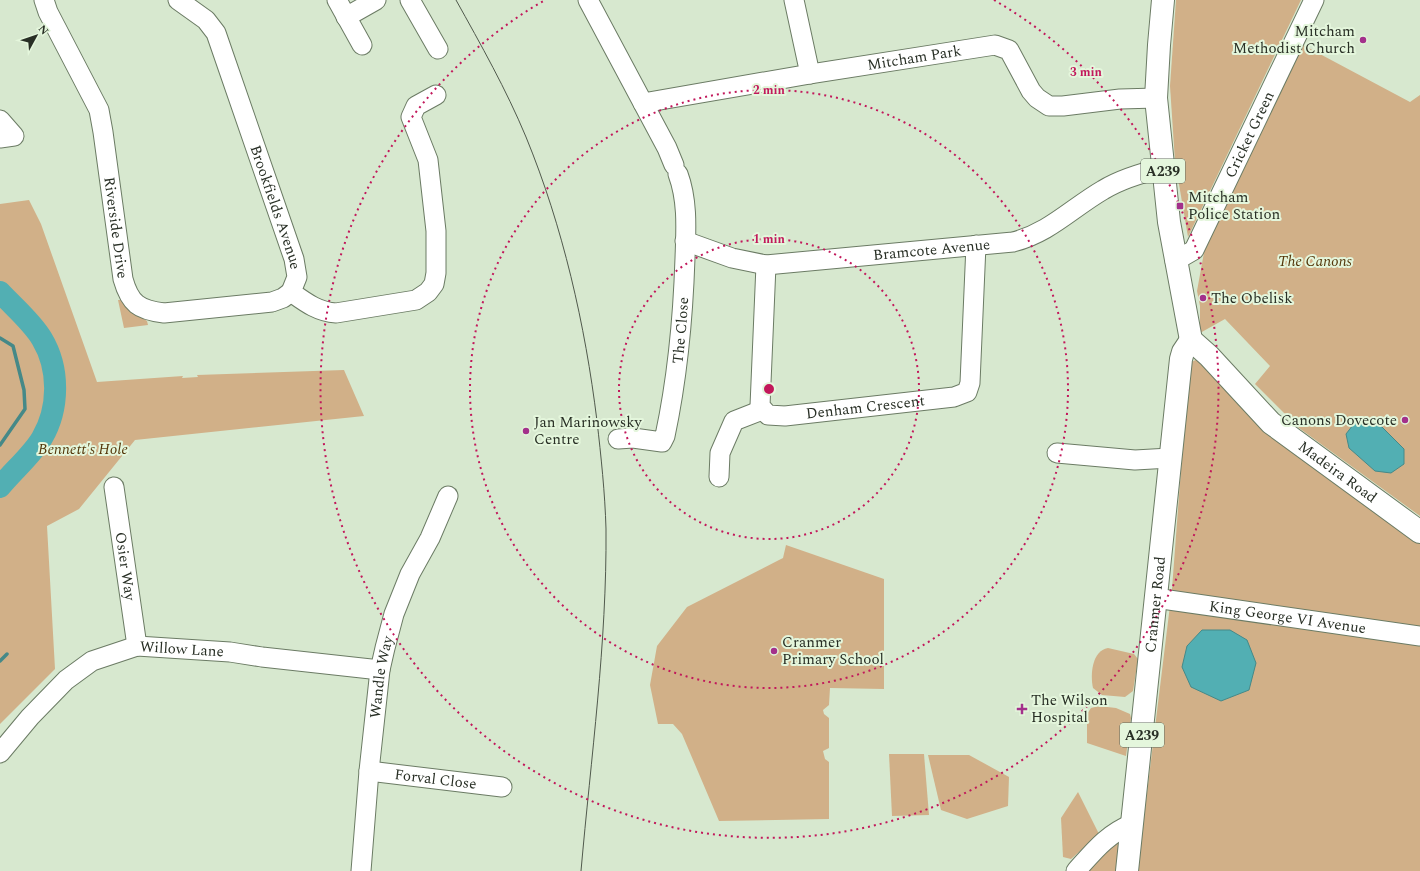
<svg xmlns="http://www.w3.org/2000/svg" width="1420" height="871" font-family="Spectral,serif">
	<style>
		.green { fill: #d1b088 }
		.water { fill: #52afb3; stroke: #458988 }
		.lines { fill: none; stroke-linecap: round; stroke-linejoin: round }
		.stream { stroke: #458988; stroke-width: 3.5 }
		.river { stroke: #52afb3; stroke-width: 22 }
		.minor-casing { stroke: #6b7b64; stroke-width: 21 }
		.major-casing { stroke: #6b7b64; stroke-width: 24 }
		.minor { stroke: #fff; stroke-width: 19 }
		.major { stroke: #fff; stroke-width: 22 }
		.tram { stroke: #50594c; stroke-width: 1 }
		.ring { fill: none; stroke: #c2185b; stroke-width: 2; stroke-dasharray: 2 4 }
		.poi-dot { fill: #a3308b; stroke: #e4f6dc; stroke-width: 1.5 }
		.labels { text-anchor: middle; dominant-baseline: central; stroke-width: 4; stroke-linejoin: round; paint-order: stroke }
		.shield { fill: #e4f6dc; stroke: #606b5c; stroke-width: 1 }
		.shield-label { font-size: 14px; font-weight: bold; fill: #282f25 }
		.poi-label { font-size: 15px; fill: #282f25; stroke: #e4f6dc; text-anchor: start }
		.street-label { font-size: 15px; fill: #282f25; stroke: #e4f6dc }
		.park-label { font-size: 15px; font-style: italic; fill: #54370a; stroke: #e4f6dc }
		.centre { fill: #c2185b; stroke: #e4f6dc; stroke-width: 2 }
		.ring-label { font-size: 12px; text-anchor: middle; font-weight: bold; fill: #c2185b; stroke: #e4f6dc; stroke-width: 4; stroke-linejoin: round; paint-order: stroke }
	</style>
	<rect width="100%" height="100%" fill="#d7e8cf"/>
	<g class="green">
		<polygon points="1176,0 1301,0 1188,237 1175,161 1170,86"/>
		<polygon points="1303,45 1410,102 1420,95 1420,516 1299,428 1255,384 1270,366 1225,319 1200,333 1200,306 1197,291 1205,247"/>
		<polygon points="29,200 41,224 97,382 183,376 182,378 198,377 197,375 344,370 364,416 135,440 79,509 47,526 55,669 0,724 0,204"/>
		<polygon points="118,300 122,300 135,313 147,321 148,325 124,328"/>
		<polygon points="1198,359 1420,543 1420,871 1136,871 1140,834 1142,834 1172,589 1189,363"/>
		<polygon points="786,545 884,579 884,689 830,688 829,705 823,710 824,714 829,718 829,748 823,751 825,759 829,762 829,819 719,821 682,734 673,724 658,724 650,685 657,646 687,607 779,560 783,558"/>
		<path d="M 1108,648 L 1134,654 L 1138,659 L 1133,691 L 1125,697 L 1102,695 L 1093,688 C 1090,674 1092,651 1108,648 Z"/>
		<polygon points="1099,706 1116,708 1130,714 1131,718 1126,756 1087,743 1087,714 1091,708"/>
		<polygon points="889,754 924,754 929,815 892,816"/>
		<polygon points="928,755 969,755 1009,777 1008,806 967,819 941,810"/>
		<polygon points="1078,792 1099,834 1071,859 1063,857 1061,818"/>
		<polygon points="1125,830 1119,871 1087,871 1107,851"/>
	</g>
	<g class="water">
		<polygon points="1356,421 1371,421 1382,427 1404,449 1404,464 1391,473 1375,471 1349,448 1346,434"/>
		<polygon points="1202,630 1230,630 1247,640 1256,663 1249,690 1221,701 1191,687 1182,667 1187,646"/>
	</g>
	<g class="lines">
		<g class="stream">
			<polyline points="0,338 13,346 24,390 25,409 0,445"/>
			<polyline points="0,661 7,654"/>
		</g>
		<path class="river" d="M 0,292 C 13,306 33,323 42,339 C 60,369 59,409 42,438 C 33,454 12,472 0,487"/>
		<defs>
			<g id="minor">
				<path id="s1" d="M 44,0 L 48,12 L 99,110 L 103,132 L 123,279 C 130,304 139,310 164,313 L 272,302 L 283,298 L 291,292"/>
				<path id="s2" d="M 178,0 L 206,20 L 216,33 L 294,259 L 297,277 L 291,292 C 305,302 318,312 336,313 L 416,300 L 428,292 L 434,284 L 436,273 L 436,231 L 428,160 L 411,117 L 416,106 L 436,95"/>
				<polyline points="337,0 362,45"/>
				<polyline points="410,0 438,49"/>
				<polyline points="588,0 667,148 674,165"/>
				<polyline points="794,0 810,74"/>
				<polyline points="346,17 376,0"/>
				<path id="s3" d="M 643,103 L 810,74 L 995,45 L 1009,50 L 1031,91 L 1037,98 L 1049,106 L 1063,106 L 1120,99 L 1156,98"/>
				<polyline points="0,120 14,136 0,138"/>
				<path id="s4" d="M 685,241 L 732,258 L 766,265 L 1013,242 C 1049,233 1072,208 1103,190 C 1121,179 1141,173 1163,168"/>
				<path id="s5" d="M 1175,261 L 1194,250 L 1314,0"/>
				<path id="s6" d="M 766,265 L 760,406 L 768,415 L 785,416 L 954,397 L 967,392 L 970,383 L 976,245"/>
				<path id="s7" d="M 618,439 L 633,438 L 662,442 L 665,436 C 678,375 683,320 685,258 C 686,230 688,201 678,174"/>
				<polyline points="1057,453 1135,460 1170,458"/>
				<polyline points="719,477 720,453 734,421 762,410"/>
				<path id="s8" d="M 114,487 L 137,646"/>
				<path id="s9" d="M 1155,598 L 1420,636"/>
				<path id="s10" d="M 0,753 L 30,717 L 66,680 L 92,661 L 137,646 L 230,652 L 262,657 L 380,670"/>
				<path id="s11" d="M 369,771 L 502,787"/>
				<path id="s12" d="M 361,871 L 369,771 L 380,670 L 385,648 L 394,614 L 410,574 L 430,538 L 448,496"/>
				<path d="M 1076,871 C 1094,851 1107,834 1132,824"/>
			</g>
			<g id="major">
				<polyline points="1163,0 1159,45 1156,98 1169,222 1191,340"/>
				<path id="s13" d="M 1191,340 L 1209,356 L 1271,423 L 1420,532"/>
				<path id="s14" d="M 1127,871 L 1181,359 L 1183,352 L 1191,340"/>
			</g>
		</defs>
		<use href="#minor" class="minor-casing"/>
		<use href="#major" class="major-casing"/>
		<use href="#minor" class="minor"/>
		<use href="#major" class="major"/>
		<path class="tram" d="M 456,0 C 481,45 506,89 526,137 C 563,227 585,324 597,421 C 601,456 605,493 606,529 C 607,643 591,757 581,871"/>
	</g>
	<g class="ring">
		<circle cx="769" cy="389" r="150"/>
		<circle cx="769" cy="389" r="299"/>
		<path d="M994 0A449 449 0 1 1 545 0"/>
	</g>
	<g class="poi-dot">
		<circle cx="1363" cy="40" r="4"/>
		<rect x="1176" y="202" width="8" height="8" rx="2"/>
		<circle cx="1203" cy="298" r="4"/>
		<circle cx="1405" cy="420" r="4"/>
		<circle cx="526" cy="431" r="4"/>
		<circle cx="774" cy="651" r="4"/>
		<path d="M1020 703h4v4h4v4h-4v4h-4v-4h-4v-4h4z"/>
	</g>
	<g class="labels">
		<g class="shield">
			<rect x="1141" y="159" width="44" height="24" rx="3"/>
			<rect x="1120" y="723" width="44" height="24" rx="3"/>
		</g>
		<g class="shield-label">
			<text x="1163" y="171">A239</text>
			<text x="1142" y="735">A239</text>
		</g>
		<g class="poi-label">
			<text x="1355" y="31" text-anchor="end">Mitcham<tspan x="1355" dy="17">Methodist Church</tspan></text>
			<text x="1188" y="197">Mitcham<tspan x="1188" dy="17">Police Station</tspan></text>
			<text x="1211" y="298">The Obelisk</text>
			<text x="1397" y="420" text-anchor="end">Canons Dovecote</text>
			<text x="534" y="422">Jan Marinowsky<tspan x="534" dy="17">Centre</tspan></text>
			<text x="782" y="642">Cranmer<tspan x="782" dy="17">Primary School</tspan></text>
			<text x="1031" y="700">The Wilson<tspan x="1031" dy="17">Hospital</tspan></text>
		</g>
		<g class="street-label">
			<text stroke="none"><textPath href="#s3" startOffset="275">Mitcham Park</textPath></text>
			<text stroke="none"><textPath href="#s5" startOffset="150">Cricket Green</textPath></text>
			<text stroke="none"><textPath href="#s2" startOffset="235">Brookfields Avenue</textPath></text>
			<text stroke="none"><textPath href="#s1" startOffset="242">Riverside Drive</textPath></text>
			<text stroke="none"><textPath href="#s4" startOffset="251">Bramcote Avenue</textPath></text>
			<text stroke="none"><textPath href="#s7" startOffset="158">The Close</textPath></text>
			<text stroke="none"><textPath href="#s6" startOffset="251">Denham Crescent</textPath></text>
			<text stroke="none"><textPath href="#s13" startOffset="198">Madeira Road</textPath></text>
			<text stroke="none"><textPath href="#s8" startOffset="80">Osier Way</textPath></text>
			<text stroke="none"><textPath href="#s14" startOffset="268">Cranmer Road</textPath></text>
			<text stroke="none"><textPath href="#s9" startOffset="134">King George VI Avenue</textPath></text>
			<text stroke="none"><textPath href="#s10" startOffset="223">Willow Lane</textPath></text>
			<text stroke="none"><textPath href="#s12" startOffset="195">Wandle Way</textPath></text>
			<text stroke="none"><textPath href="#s11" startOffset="67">Forval Close</textPath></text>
		</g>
		<g class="park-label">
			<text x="1315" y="261">The Canons</text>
			<text x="83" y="449">Bennett's Hole</text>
		</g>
	</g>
	<circle cx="769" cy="389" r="6" class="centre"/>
	<g class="ring-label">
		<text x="1086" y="76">3 min</text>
		<text x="769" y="94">2 min</text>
		<text x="769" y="243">1 min</text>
	</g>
	<g transform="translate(36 36) rotate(50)" stroke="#e4f6dc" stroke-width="3" paint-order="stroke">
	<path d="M0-3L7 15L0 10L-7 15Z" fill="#282f25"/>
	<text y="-6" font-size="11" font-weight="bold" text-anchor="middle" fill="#282f25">N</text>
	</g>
</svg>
